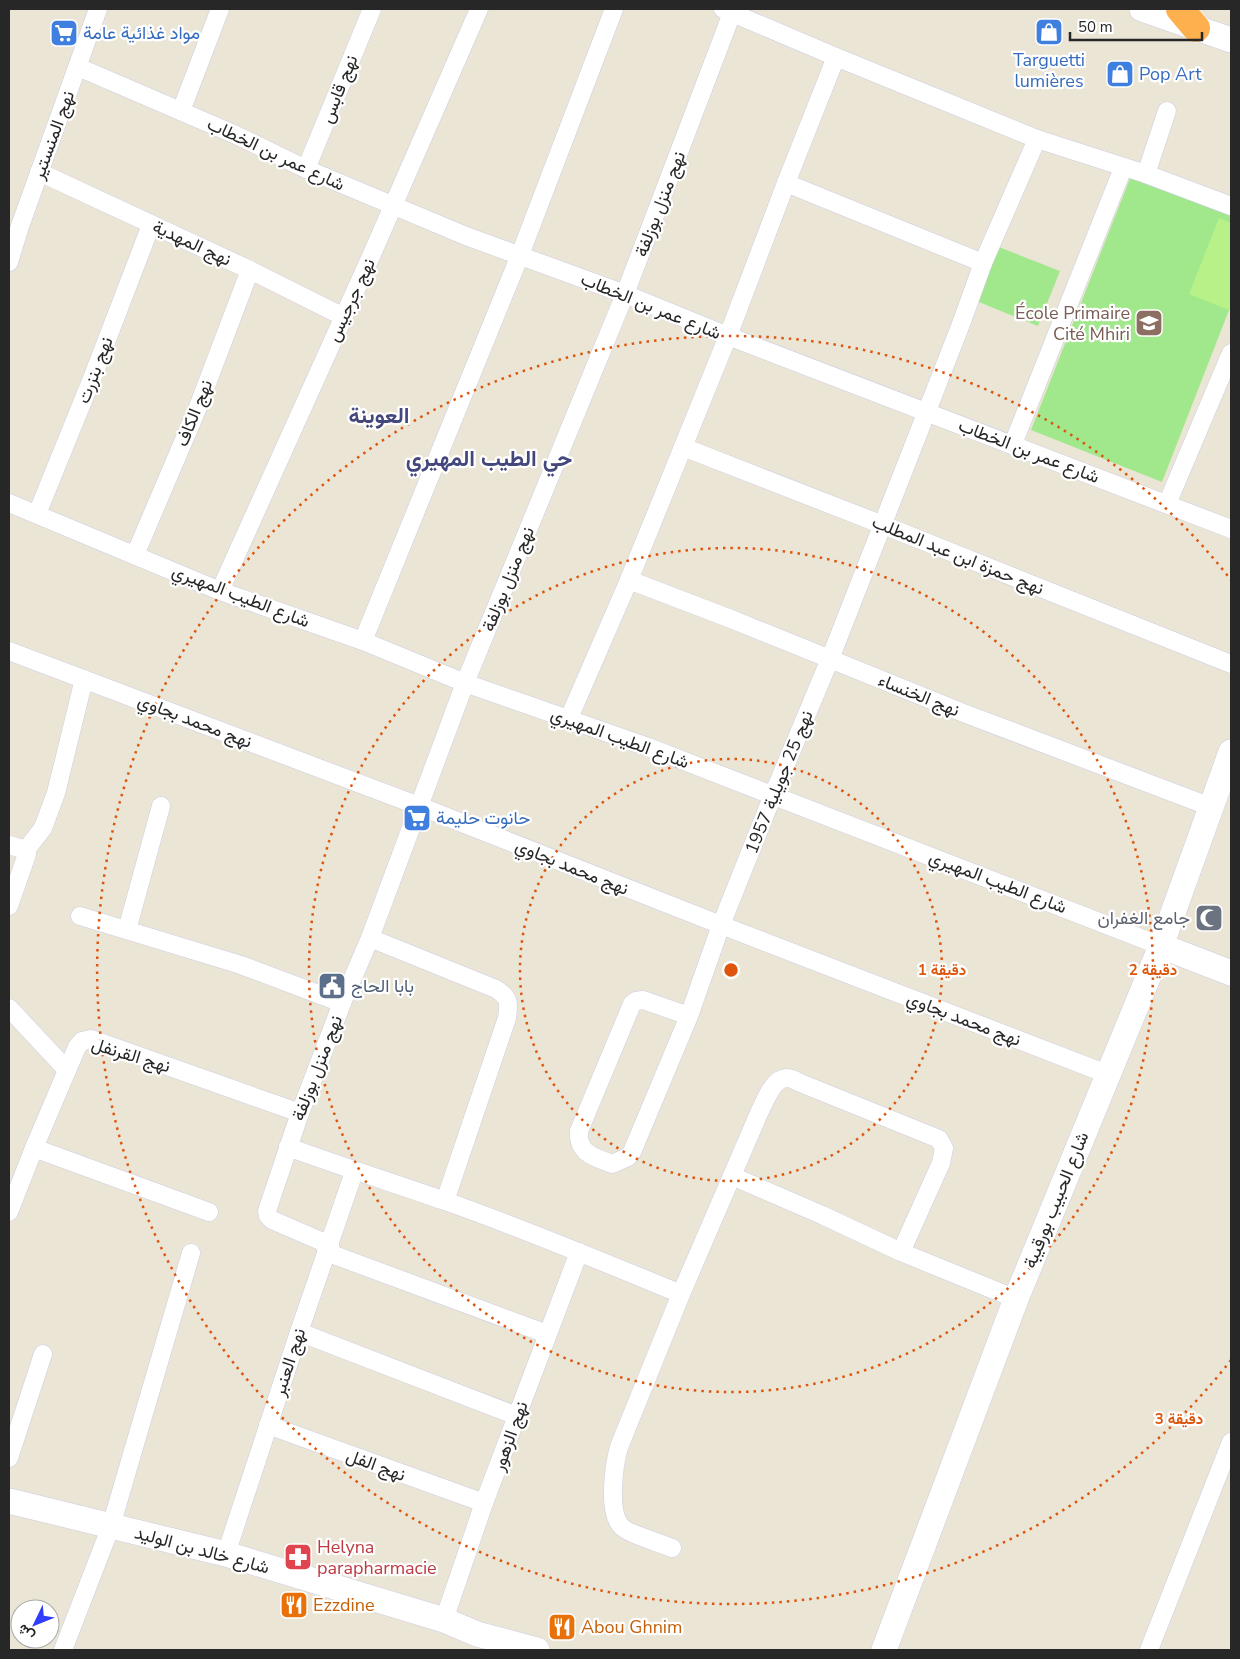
<svg xmlns="http://www.w3.org/2000/svg" width="1240" height="1659" font-family="'Nunito Sans',Vazirmatn,sans-serif">
	<style>
		.green { fill: #a1e88c }
		.pitch { fill: #b7f187 }
		.lines { fill: none; stroke-linecap: round; stroke-linejoin: round }
		.street-casing { stroke: #cccde2; stroke-width: 19 }
		.secondary-casing { stroke: #cccde2; stroke-width: 26 }
		.highway-casing { stroke: #fff; stroke-width: 29 }
		.street { stroke: #fff; stroke-width: 18 }
		.secondary { stroke: #fff; stroke-width: 25 }
		.highway { stroke: #ffb04e; stroke-width: 28 }
		.ring { fill: none; stroke: #de560d; stroke-width: 2.5; stroke-dasharray: 2.5 5 }
		.labels { text-anchor: middle; dominant-baseline: central; stroke-width: 4.5; stroke-linejoin: round; paint-order: stroke }
		.shop-label { font-size: 18px; fill: #366cbe; stroke: #fff; text-anchor: start }
		.street-label { font-size: 18px; fill: #272727; stroke: #fff }
		.education-label { font-size: 18px; fill: #785e54; stroke: #fff; text-anchor: end }
		.worship-label { font-size: 18px; fill: #5b616d; stroke: #fff; text-anchor: end }
		.service-label { font-size: 18px; fill: #4e5e75; stroke: #fff; text-anchor: start }
		.health-label { font-size: 18px; fill: #be3a42; stroke: #fff; text-anchor: start }
		.food-label { font-size: 18px; fill: #c56008; stroke: #fff; text-anchor: start }
		.district-label { font-size: 22px; font-weight: bold; fill: #44477b; stroke: #fff }
		.centre { fill: #de560d; stroke: #fff; stroke-width: 2.5 }
		.ring-label { font-size: 15px; text-anchor: middle; font-weight: bold; fill: #de560d; stroke: #fff; stroke-width: 4.5; stroke-linejoin: round; paint-order: stroke }
	</style>
	<rect width="100%" height="100%" fill="#ebe5d6"/>
	<g class="green">
		<polygon points="1131,176 1231,215 1231,305 1162,482 1031,430"/>
		<polygon points="996,246 1060,271 1038,326 974,300"/>
	</g>
	<polygon class="pitch" points="1219,218 1231,223 1231,305 1229,310 1189,294"/>
	<g class="lines">
		<defs>
			<g id="street">
				<polyline points="723,9 836,57 1037,139 1146,174 1231,206"/>
				<polyline points="78,67 236,135 306,169 466,236 625,294 728,336 1231,529"/>
				<polyline points="181,111 220,9"/>
				<polyline points="306,169 372,9"/>
				<polyline points="39,172 250,270 344,317"/>
				<polyline points="1146,174 1167,111"/>
				<polyline points="786,183 983,263"/>
				<polyline points="9,262 20,226 98,9"/>
				<polyline points="1013,444 1123,168"/>
				<polyline points="683,447 883,525 1231,664"/>
				<polyline points="9,503 220,591 363,641 465,683 648,747 1161,946"/>
				<polyline points="1167,504 1231,353"/>
				<polyline points="37,514 93,376 151,225"/>
				<polyline points="135,555 198,407 250,270"/>
				<polyline points="629,580 731,619 966,714 1211,807"/>
				<polyline points="220,591 372,254 479,9"/>
				<polyline points="363,641 520,255 614,9"/>
				<polyline points="9,651 419,806 721,925 1107,1074"/>
				<polyline points="569,718 629,580 683,447 728,336 786,183 836,57"/>
				<polyline points="9,845 26,850"/>
				<polyline points="9,906 27,854 26,850 43,828 56,793 84,679"/>
				<polyline points="80,916 241,965 342,1003"/>
				<polyline points="127,930 161,806"/>
				<path d="M 370,938 L 496,989 C 510,998 509,1003 507,1018 L 445,1201"/>
				<polyline points="9,1008 67,1070"/>
				<path d="M 689,1016 L 643,1000 L 636,1001 L 632,1004 L 579,1131 C 577,1154 595,1157 612,1164 L 628,1157 L 632,1152 L 689,1016 L 721,925 L 773,795 L 830,659 L 961,324 L 983,263 L 1037,139"/>
				<path d="M 288,1147 C 340,1166 393,1183 445,1201 C 525,1229 603,1262 681,1294"/>
				<polyline points="34,1148 209,1212"/>
				<polyline points="732,1176 822,1215 901,1252 1016,1299"/>
				<polyline points="9,1212 34,1148 77,1047 82,1041 91,1039 300,1113"/>
				<polyline points="330,1245 272,1220 268,1216 267,1211 300,1113 342,1003 370,938 465,683 625,294 732,13"/>
				<polyline points="326,1252 547,1334"/>
				<polyline points="299,1332 517,1416"/>
				<polyline points="268,1425 484,1503"/>
				<polyline points="9,1458 43,1354"/>
				<path d="M 672,1548 C 661,1543 629,1534 622,1527 C 607,1513 614,1465 619,1447 L 681,1294 L 759,1113 C 765,1102 772,1079 786,1078 C 790,1078 795,1080 798,1082 L 939,1139 L 944,1148 L 941,1163 L 901,1252"/>
				<polyline points="226,1554 299,1332 354,1172"/>
				<polyline points="444,1620 484,1503 579,1252"/>
				<polyline points="63,1650 111,1526 191,1253"/>
				<polyline points="1149,1650 1231,1442"/>
			</g>
			<g id="secondary">
				<polyline points="1142,9 1231,40"/>
				<polyline points="1161,946 1231,973"/>
				<polyline points="9,1501 226,1554 444,1620 477,1634 537,1650"/>
				<polyline points="884,1650 1016,1299 1161,946 1231,752"/>
			</g>
			<polyline id="highway" points="1180,9 1196,28"/>
		</defs>
		<use href="#street" class="street-casing"/>
		<use href="#secondary" class="secondary-casing"/>
		<use href="#highway" class="highway-casing"/>
		<use href="#street" class="street"/>
		<use href="#secondary" class="secondary"/>
		<use href="#highway" class="highway"/>
	</g>
	<g class="ring">
		<circle cx="731" cy="970" r="211"/>
		<circle cx="731" cy="970" r="422"/>
		<path d="M1231 1360A634 634 0 1 1 1231 580"/>
	</g>
	<defs>
		<symbol id="shop-square" viewBox="-11 -11 22 22"><rect x="-9" y="-9" width="18" height="18" rx="4" fill="#3f7fe0" stroke="#fff"/><path d="M-5-2.5h2.3a2.7 3.5 0 0 1 5.4 0H5L5.5 6h-11ZM-1.5-2.5h3a1.5 2.3 0 0 0-3 0Z" fill="#fff"/></symbol>
		<symbol id="supermarket-square" viewBox="-11 -11 22 22"><rect x="-9" y="-9" width="18" height="18" rx="4" fill="#3f7fe0" stroke="#fff"/><path d="M-6-5.5h2.5l.6 2H6L4.5 2H-2.5L-4.4-4H-6ZM-1.5 3.2a1.3 1.3 0 1 0 .1 0ZM3 3.2a1.3 1.3 0 1 0 .1 0Z" fill="#fff"/></symbol>
		<symbol id="school-square" viewBox="-11 -11 22 22"><rect x="-9" y="-9" width="18" height="18" rx="4" fill="#8d6e63" stroke="#fff"/><path d="M0-5L7-2L0 1L-7-2ZM-4 1L0 2.5L4 1V4Q0 6-4 4Z" fill="#fff"/></symbol>
		<symbol id="mosque-square" viewBox="-11 -11 22 22"><rect x="-9" y="-9" width="18" height="18" rx="4" fill="#6b7280" stroke="#fff"/><path d="M3.5-4.9A6 6 0 1 0 3.5 4.9A5 5 0 1 1 3.5-4.9Z" fill="#fff"/></symbol>
		<symbol id="civic-square" viewBox="-11 -11 22 22"><rect x="-9" y="-9" width="18" height="18" rx="4" fill="#5c6f8a" stroke="#fff"/><path d="M-.6-6.5H3V-4.5H.6V-3L4-1V1h2V6H-6V1h2V-1L-.6-3ZM-1.2 2.5V6h2.4V2.5Z" fill="#fff"/></symbol>
		<symbol id="pharmacy-square" viewBox="-11 -11 22 22"><rect x="-9" y="-9" width="18" height="18" rx="4" fill="#e0444e" stroke="#fff"/><path d="M-2-6h4v4h4v4h-4v4h-4v-4h-4v-4h4Z" fill="#fff"/></symbol>
		<symbol id="restaurant-square" viewBox="-11 -11 22 22"><rect x="-9" y="-9" width="18" height="18" rx="4" fill="#e8710a" stroke="#fff"/><path d="M-5-6h1v4h1v-4h1v4h1v-4h1v5L-1.5 .5V6h-2V.5L-5-1ZM5-6V6H3V1.5H1.5Q1.5-4 5-6Z" fill="#fff"/></symbol>
	</defs>
	<g fill-rule="evenodd">
		<use href="#shop-square" x="1033" y="16" width="32" height="32"/>
		<use href="#supermarket-square" x="48" y="17" width="32" height="32"/>
		<use href="#shop-square" x="1104" y="58" width="32" height="32"/>
		<use href="#school-square" x="1133" y="307" width="32" height="32"/>
		<use href="#supermarket-square" x="401" y="802" width="32" height="32"/>
		<use href="#mosque-square" x="1193" y="902" width="32" height="32"/>
		<use href="#civic-square" x="316" y="970" width="32" height="32"/>
		<use href="#pharmacy-square" x="282" y="1541" width="32" height="32"/>
		<use href="#restaurant-square" x="278" y="1589" width="32" height="32"/>
		<use href="#restaurant-square" x="546" y="1611" width="32" height="32"/>
	</g>
	<g class="labels">
		<g class="shop-label">
			<text x="83" y="33">مواد غذائية عامة</text>
			<text x="1049" y="60" text-anchor="middle">Targuetti<tspan x="1049" dy="21">lumières</tspan></text>
			<text x="1139" y="74">Pop Art</text>
			<text x="436" y="818">حانوت حليمة</text>
		</g>
		<g class="street-label">
			<text transform="translate(339 89) rotate(-68)">نهج قابس</text>
			<text transform="translate(53 135) rotate(-70)">نهج المنستير</text>
			<text transform="translate(276 154) rotate(25)">شارع عمر بن الخطاب</text>
			<text transform="translate(660 204) rotate(-69)">نهج منزل بوزلفة</text>
			<text transform="translate(192 243) rotate(25)">نهج المهدية</text>
			<text transform="translate(351 300) rotate(-65)">نهج جرجيس</text>
			<text transform="translate(651 306) rotate(22)">شارع عمر بن الخطاب</text>
			<text transform="translate(95 370) rotate(-69)">نهج بنزرت</text>
			<text transform="translate(194 413) rotate(-68)">نهج الكاف</text>
			<text transform="translate(1029 451) rotate(21)">شارع عمر بن الخطاب</text>
			<text transform="translate(958 555) rotate(22)">نهج حمزة ابن عبد المطلب</text>
			<text transform="translate(508 579) rotate(-68)">نهج منزل بوزلفة</text>
			<text transform="translate(241 596) rotate(21)">شارع الطيب المهيري</text>
			<text transform="translate(919 695) rotate(22)">نهج الخنساء</text>
			<text transform="translate(195 721) rotate(21)">نهج محمد بجاوي</text>
			<text transform="translate(620 738) rotate(20)">شارع الطيب المهيري</text>
			<text transform="translate(779 782) rotate(-68)">نهج 25 جويلية 1957</text>
			<text transform="translate(572 867) rotate(22)">نهج محمد بجاوي</text>
			<text transform="translate(998 882) rotate(21)">شارع الطيب المهيري</text>
			<text transform="translate(964 1019) rotate(21)">نهج محمد بجاوي</text>
			<text transform="translate(131 1055) rotate(17)">نهج القرنفل</text>
			<text transform="translate(317 1068) rotate(-69)">نهج منزل بوزلفة</text>
			<text transform="translate(1056 1200) rotate(-68)">شارع الحبيب بورقيبة</text>
			<text transform="translate(289 1362) rotate(-72)">نهج العنبر</text>
			<text transform="translate(510 1436) rotate(-70)">نهج الزهور</text>
			<text transform="translate(376 1465) rotate(20)">نهج الفل</text>
			<text transform="translate(202 1550) rotate(15)">شارع خالد بن الوليد</text>
		</g>
		<g class="education-label">
			<text x="1130" y="313">École Primaire<tspan x="1130" dy="21">Cité Mhiri</tspan></text>
		</g>
		<g class="worship-label">
			<text x="1190" y="918">جامع الغفران</text>
		</g>
		<g class="service-label">
			<text x="351" y="986">بابا الحاج</text>
		</g>
		<g class="health-label">
			<text x="317" y="1547">Helyna<tspan x="317" dy="21">parapharmacie</tspan></text>
		</g>
		<g class="food-label">
			<text x="313" y="1605">Ezzdine</text>
			<text x="581" y="1627">Abou Ghnim</text>
		</g>
		<g class="district-label">
			<text x="379" y="416">العوينة</text>
			<text x="489" y="459">حي الطيب المهيري</text>
		</g>
	</g>
	<circle cx="731" cy="970" r="8" class="centre"/>
	<g class="ring-label">
		<text x="942" y="975">1 دقيقة</text>
		<text x="1153" y="975">2 دقيقة</text>
		<text x="1179" y="1424">3 دقيقة</text>
	</g>
	<rect width="1240" height="1659" fill="none" stroke="#272727" stroke-width="20"/>
	<g transform="translate(35 1624) rotate(227)"><circle r="24" fill="#ffffff" stroke="#a9a9a9"/>
	<path d="M0-4L9 19L0 12L-9 19Z" fill="#303dff"/>
	<text y="-8" font-size="14" font-weight="bold" text-anchor="middle" fill="#272727">ش</text>
	</g>
	<path d="M1070 32v8h132v-8" fill="none" stroke="#272727" stroke-width="2.5"/>
	<text x="1078" y="32" font-size="15" fill="#272727" stroke="#ffffff" stroke-width="4" paint-order="stroke">50 m</text>
</svg>
